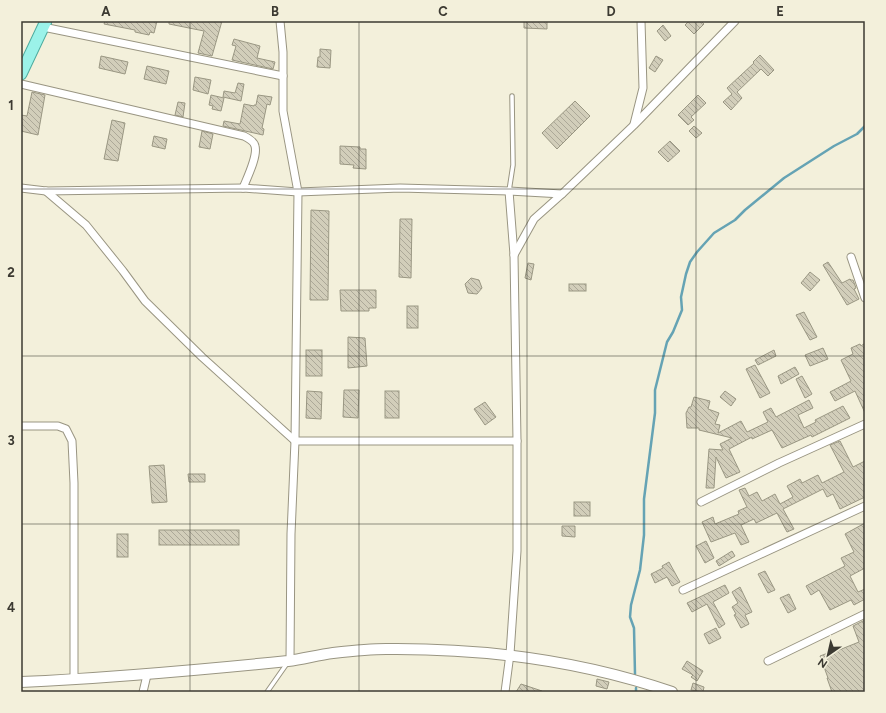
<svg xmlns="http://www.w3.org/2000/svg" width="886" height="713" font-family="Figtree,sans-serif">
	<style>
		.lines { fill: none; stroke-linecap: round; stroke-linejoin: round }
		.stream { stroke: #65a3b4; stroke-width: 2.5 }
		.building { fill: url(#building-back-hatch); stroke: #9a9783 }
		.lane-casing { stroke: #999582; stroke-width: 5.5 }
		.street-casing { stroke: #999582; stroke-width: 9 }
		.secondary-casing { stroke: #999582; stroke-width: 12 }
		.primary-casing { stroke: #4eac9f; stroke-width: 13 }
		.lane { stroke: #fff; stroke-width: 3.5 }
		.street { stroke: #fff; stroke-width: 7 }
		.secondary { stroke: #fff; stroke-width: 10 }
		.primary { stroke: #9bf2e9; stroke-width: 11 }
		.grid { fill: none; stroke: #3c3a32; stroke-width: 1; stroke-opacity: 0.55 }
		.neatline { fill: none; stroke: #3c3a32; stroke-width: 1.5 }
		.grid-label { font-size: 13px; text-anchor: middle; font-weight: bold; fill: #3c3a32 }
	</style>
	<defs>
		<pattern id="building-back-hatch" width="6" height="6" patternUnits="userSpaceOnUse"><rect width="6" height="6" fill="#d2ceba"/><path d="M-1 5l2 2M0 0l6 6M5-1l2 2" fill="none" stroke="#aca898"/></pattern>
	</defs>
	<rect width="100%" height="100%" fill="#f3f0db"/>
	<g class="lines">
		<g class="stream">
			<polyline points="635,674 634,628 630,617 631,605 640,570 644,535 644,499 655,413 655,390 667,342 673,332 682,310 681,297 686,274 690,262 697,252 714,233 735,220 745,210 784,178 834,146 857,134 865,126"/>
			<polyline points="636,688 636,692"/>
		</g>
	</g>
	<g class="building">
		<polygon points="105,21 157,21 154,33 150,32 149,35 135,32 135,30 104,24"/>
		<polygon points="169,21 222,21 212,56 198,53 204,31 169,24"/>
		<polygon points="524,21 547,21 547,29 524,28"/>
		<polygon points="689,21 701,21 704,24 694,34 685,25"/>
		<polygon points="663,25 671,36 665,41 657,31"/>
		<polygon points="234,39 260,46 257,58 275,62 273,69 232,60 236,46 232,45"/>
		<polygon points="320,49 331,50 330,68 317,67 318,57 320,57"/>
		<polygon points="760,55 774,70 768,76 761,69 737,92 742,98 731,110 723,102 732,94 727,88 754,63 753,62"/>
		<polygon points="101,56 128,62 125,74 99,68"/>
		<polygon points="656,56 663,60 655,72 649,68"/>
		<polygon points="147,66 169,71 166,84 144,79"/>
		<polygon points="195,77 211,80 208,94 193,90"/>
		<polygon points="238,83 244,84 241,101 223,97 224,91 235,93"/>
		<polygon points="32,92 45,95 38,135 21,131 22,122 21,122 21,115 27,116"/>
		<polygon points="211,95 224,98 221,111 212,109 213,106 209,105"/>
		<polygon points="258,95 272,97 270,105 267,104 262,128 264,129 263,135 223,126 224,121 240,124 244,104 254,106 254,105 256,105"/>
		<polygon points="698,95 706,103 691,117 694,120 688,125 678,115"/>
		<polygon points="575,101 590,116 557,149 542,133"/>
		<polygon points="178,102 185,103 183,117 175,115"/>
		<polygon points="112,120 125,123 118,161 104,159"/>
		<polygon points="694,126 702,133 696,138 689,131"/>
		<polygon points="202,131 213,134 210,149 199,147"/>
		<polygon points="154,136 167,139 165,149 152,146"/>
		<polygon points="670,141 680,151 668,162 658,152"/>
		<polygon points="340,146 360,147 360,149 366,149 366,169 353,168 354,165 340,164"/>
		<polygon points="311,210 329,211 328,300 310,300"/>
		<polygon points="400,219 412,219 411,278 399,277"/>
		<polygon points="828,262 842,283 850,279 851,280 853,280 856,288 854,289 859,299 847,305 823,265"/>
		<polygon points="528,263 534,264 531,280 525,278"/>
		<polygon points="810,272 820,280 810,291 801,283"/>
		<polygon points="471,278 479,280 482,288 477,294 468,293 465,284"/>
		<rect x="569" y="284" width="17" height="7"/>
		<polygon points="340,290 376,290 376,308 369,308 369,311 341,311"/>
		<rect x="407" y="306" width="11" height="22"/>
		<polygon points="804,312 817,337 810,340 796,315"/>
		<polygon points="348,337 365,338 367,366 348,368"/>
		<polygon points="865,343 865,413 855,391 835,401 830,392 851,381 841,360 853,354 851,348 860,344 861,346"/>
		<polygon points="823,348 828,359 810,366 805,355"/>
		<rect x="306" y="350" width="16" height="26"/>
		<polygon points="774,350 776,356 758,365 755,360"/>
		<polygon points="755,365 770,393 760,398 746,369"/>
		<polygon points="795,367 799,374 781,384 778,376"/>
		<polygon points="802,376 812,394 805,398 796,379"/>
		<polygon points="344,390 359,390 358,418 343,417"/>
		<polygon points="307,391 322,392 321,419 306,418"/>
		<rect x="385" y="391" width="14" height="27"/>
		<polygon points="725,391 736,399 731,406 720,397"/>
		<polygon points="694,397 710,401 708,409 719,413 715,424 720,425 718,433 741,421 747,432 768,422 763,412 771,408 776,417 809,400 813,408 798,415 804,428 816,422 815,420 843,406 850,418 812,437 811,435 782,448 772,430 752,439 752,437 729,449 740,472 726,478 716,457 714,488 706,488 709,449 723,450 720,444 732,438 699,430 699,428 687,428 686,413 689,407 691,407"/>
		<polygon points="485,402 496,417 485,425 474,409"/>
		<polygon points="840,441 853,467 865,461 865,497 840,509 833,494 827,497 823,489 783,509 794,529 787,532 777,513 756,523 754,519 741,525 749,542 741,545 735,533 711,542 702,522 713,517 715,524 739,514 738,511 747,507 739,490 745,488 749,496 757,492 762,501 775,494 780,504 793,497 787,486 800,479 802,483 818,475 822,483 844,472 830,445"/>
		<polygon points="164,465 167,502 152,503 149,466"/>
		<polygon points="188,474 205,474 205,482 189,482"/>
		<rect x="574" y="502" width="16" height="14"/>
		<polygon points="865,523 865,568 850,576 858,592 865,589 865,599 854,605 851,600 830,610 819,590 811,595 806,586 845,566 841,558 854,552 845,534"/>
		<polygon points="562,526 575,526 575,537 562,536"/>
		<rect x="159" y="530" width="80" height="15"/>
		<rect x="117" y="534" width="11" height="23"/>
		<polygon points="706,541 714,558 705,563 696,546"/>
		<polygon points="732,551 735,556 719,566 716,561"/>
		<polygon points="669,562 680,582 672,586 667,577 655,583 651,574 663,568 662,566"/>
		<polygon points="765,571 775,590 768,593 758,574"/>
		<polygon points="725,585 729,593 713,602 725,624 719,628 707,604 692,612 687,603"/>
		<polygon points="740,587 752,612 745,615 749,624 741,628 734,615 736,614 732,607 738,603 732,592"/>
		<polygon points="789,594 796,609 788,613 780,598"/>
		<polygon points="865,620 865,692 832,692 827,678 828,678 820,656 828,653 829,654 859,642 853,626"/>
		<polygon points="716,628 721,638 709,644 704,634"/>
		<polygon points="687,661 703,671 697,681 691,677 693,675 682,669"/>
		<polygon points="597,679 609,682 607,689 596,686"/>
		<polygon points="693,683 704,687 703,692 691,690"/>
		<polygon points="521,684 542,691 542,692 516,692"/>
	</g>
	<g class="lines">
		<defs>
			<g id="lane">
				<polyline points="509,191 513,165 512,96"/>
				<polyline points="267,692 288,662"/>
			</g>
			<g id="street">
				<polyline points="280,21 283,52 283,111 298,192 295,441 291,534 290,660"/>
				<polyline points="43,27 283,76"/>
				<path d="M 21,84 L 244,136 C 248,138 254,141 255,146 C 258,156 247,178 243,188"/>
				<polyline points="634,124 643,88 641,21"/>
				<polyline points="21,188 46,191 243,188 298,192 400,188 509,191 562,194 634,125 735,21"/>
				<polyline points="46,191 86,225 123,271 145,301 202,357 295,441 517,441"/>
				<polyline points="514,255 534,219 562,194"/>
				<polyline points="851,257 865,298"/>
				<polyline points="21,426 58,426 66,429 72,441 74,483 74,680"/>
				<polyline points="701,502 779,463 865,424"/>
				<polyline points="683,590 865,506"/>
				<polyline points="768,661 865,614"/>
				<polyline points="143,692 147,675"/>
				<polyline points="505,692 510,654 517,551 517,441 514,255 509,191"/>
			</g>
			<path id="secondary" d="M 21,682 C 110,678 199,670 288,661 C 303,659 318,655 333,653 C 351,651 369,649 386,649 C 484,648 579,660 672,692"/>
			<polyline id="primary" points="21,74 46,21"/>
		</defs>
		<use href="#lane" class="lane-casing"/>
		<use href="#street" class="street-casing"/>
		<use href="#secondary" class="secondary-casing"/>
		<use href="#primary" class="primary-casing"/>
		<use href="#lane" class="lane"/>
		<use href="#street" class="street"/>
		<use href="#secondary" class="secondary"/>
		<use href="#primary" class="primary"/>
	</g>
	<path class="grid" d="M 190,21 L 190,692M 359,21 L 359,692M 527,21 L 527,692M 696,21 L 696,692M 21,189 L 865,189M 21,356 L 865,356M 21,524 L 865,524"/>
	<rect width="886" height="713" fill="none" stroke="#f3f0db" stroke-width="44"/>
	<g transform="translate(828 655) rotate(214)" stroke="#f3f0db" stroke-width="3" paint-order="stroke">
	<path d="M0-3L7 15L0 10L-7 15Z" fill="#3c3a32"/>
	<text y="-6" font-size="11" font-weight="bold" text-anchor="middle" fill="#3c3a32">N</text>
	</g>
	<rect x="22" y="22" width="842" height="669" class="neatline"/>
	<g class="grid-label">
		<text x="106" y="16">A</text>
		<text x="275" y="16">B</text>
		<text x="443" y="16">C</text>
		<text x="611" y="16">D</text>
		<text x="780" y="16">E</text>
		<text x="11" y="110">1</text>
		<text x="11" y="277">2</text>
		<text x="11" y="445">3</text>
		<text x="11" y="612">4</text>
	</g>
</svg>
